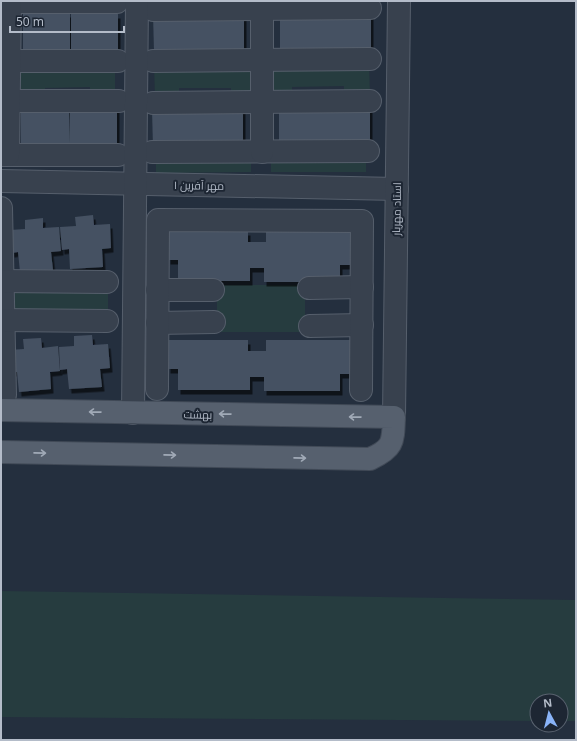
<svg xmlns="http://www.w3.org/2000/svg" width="577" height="741" font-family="'Noto Sans',Cairo,sans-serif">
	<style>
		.green { fill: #263c3f }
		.building { fill: #455162; filter: url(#shadow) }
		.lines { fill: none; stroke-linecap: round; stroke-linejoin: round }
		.minor-casing { stroke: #565f6c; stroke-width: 24 }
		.major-casing { stroke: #414a57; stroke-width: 24 }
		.minor { stroke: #38414e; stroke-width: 22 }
		.major { stroke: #56606e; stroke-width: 22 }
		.oneway { stroke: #a1aab7 }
		.labels { text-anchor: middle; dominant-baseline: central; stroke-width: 4; stroke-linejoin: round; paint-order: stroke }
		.street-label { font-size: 11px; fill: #b4bcc9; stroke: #1d2633 }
	</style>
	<defs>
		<filter id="shadow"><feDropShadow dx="2.5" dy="4.5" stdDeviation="0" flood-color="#0009"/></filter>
	</defs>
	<rect width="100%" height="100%" fill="#242f3e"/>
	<g class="green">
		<polygon points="369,63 370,95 344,95 344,86 292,87 292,96 268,96 268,64"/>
		<polygon points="20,64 115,64 115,95 90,96 90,87 45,88 45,97 21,97"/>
		<polygon points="256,64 256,96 231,96 231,88 179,88 179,97 155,97 154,65"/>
		<polygon points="251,160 251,172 156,173 156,161"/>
		<polygon points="366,160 366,172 271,172 271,161"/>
		<rect x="217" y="285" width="88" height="47"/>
		<polygon points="108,288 108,311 15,312 15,289"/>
		<polygon points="1,591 576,600 576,721 561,721 561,701 537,701 537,721 1,717"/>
	</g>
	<g class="building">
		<polygon points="244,12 244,50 154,51 153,13"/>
		<polygon points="371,12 371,50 280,51 280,13"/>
		<rect x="23" y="13" width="47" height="38"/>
		<polygon points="71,14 118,14 118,52 71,51"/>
		<polygon points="21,106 69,106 69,144 31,150 31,143 21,143"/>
		<polygon points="370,106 370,145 279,146 279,107"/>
		<polygon points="70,107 117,107 117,145 69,144"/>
		<polygon points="243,108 243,146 153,147 152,109"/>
		<polygon points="93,215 94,225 110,224 111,248 102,249 103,267 70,269 69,249 62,250 60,227 76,226 75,217"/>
		<polygon points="43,218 43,228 59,227 61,251 51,252 53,270 20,272 18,252 12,253 10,230 25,229 25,220"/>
		<polygon points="168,231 248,231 248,242 266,242 266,232 353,231 353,265 340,265 340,282 264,282 264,268 250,268 250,281 178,281 178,260 168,260"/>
		<polygon points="92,335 93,345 108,344 110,368 100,369 102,387 69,389 67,369 60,370 59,347 74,346 74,336"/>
		<polygon points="41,338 42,348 58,346 60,371 50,372 51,389 19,392 17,372 10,372 9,350 24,349 23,339"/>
		<polygon points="168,340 248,340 248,351 266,351 266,340 353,340 353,374 340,374 340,391 264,391 264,377 250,377 250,390 178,390 178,369 168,369"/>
	</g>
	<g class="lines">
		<defs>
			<g id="minor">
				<polyline points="1,2 117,2"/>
				<polyline points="153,10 370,8"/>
				<polyline points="1,61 118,61"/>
				<polyline points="153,61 370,59"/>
				<polyline points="1,101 119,101"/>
				<polyline points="153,103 370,101"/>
				<polyline points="152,152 368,151"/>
				<polyline points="262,152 262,1"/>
				<polyline points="1,155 118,155"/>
				<polyline points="8,155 10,1"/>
				<polyline points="1,181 397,189"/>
				<polyline points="1,208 5,395"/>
				<polyline points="1,281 107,282"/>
				<polyline points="309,288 362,287"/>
				<polyline points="157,290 213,290"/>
				<polyline points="1,320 107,321"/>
				<polyline points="157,323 214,322"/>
				<polyline points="310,326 362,325"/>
				<polyline points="157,389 158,220 362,221 361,390"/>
				<polyline points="133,413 137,1"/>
				<polyline points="394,417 399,1"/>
			</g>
			<path id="major" d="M 1,410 L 394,417 C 393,442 394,448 370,459 L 1,452"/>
		</defs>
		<use href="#minor" class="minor-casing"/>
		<use href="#major" class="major-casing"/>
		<use href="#minor" class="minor"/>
		<use href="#major" class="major"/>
	</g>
	<defs><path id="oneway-shaft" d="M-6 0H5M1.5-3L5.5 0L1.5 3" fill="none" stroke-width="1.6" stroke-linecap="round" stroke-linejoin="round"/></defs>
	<g class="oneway">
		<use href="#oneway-shaft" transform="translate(95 412) rotate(-179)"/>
		<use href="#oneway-shaft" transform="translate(225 414) rotate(-179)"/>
		<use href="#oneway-shaft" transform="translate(355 417) rotate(-179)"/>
		<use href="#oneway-shaft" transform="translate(40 453) rotate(1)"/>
		<use href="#oneway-shaft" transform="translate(170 455) rotate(1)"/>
		<use href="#oneway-shaft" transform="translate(300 458) rotate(1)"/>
	</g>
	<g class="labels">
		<g class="street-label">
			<text transform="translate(199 185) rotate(1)">مهر آفرین ۱</text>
			<text transform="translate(396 209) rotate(-89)">استاد مهریار</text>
			<text transform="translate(198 414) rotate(1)">بهشت</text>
		</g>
	</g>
	<rect width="577" height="741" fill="none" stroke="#b4bcc9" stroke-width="4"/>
	<g transform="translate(549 713) rotate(353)"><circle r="19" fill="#1d2633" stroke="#59626f"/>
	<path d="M0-3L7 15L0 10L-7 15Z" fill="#8ab4f8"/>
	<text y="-6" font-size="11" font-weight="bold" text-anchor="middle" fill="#b4bcc9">N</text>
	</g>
	<path d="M10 26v6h114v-6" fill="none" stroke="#b4bcc9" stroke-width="2"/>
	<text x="16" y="26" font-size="12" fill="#b4bcc9" stroke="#1d2633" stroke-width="3" paint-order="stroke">50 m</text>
</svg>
